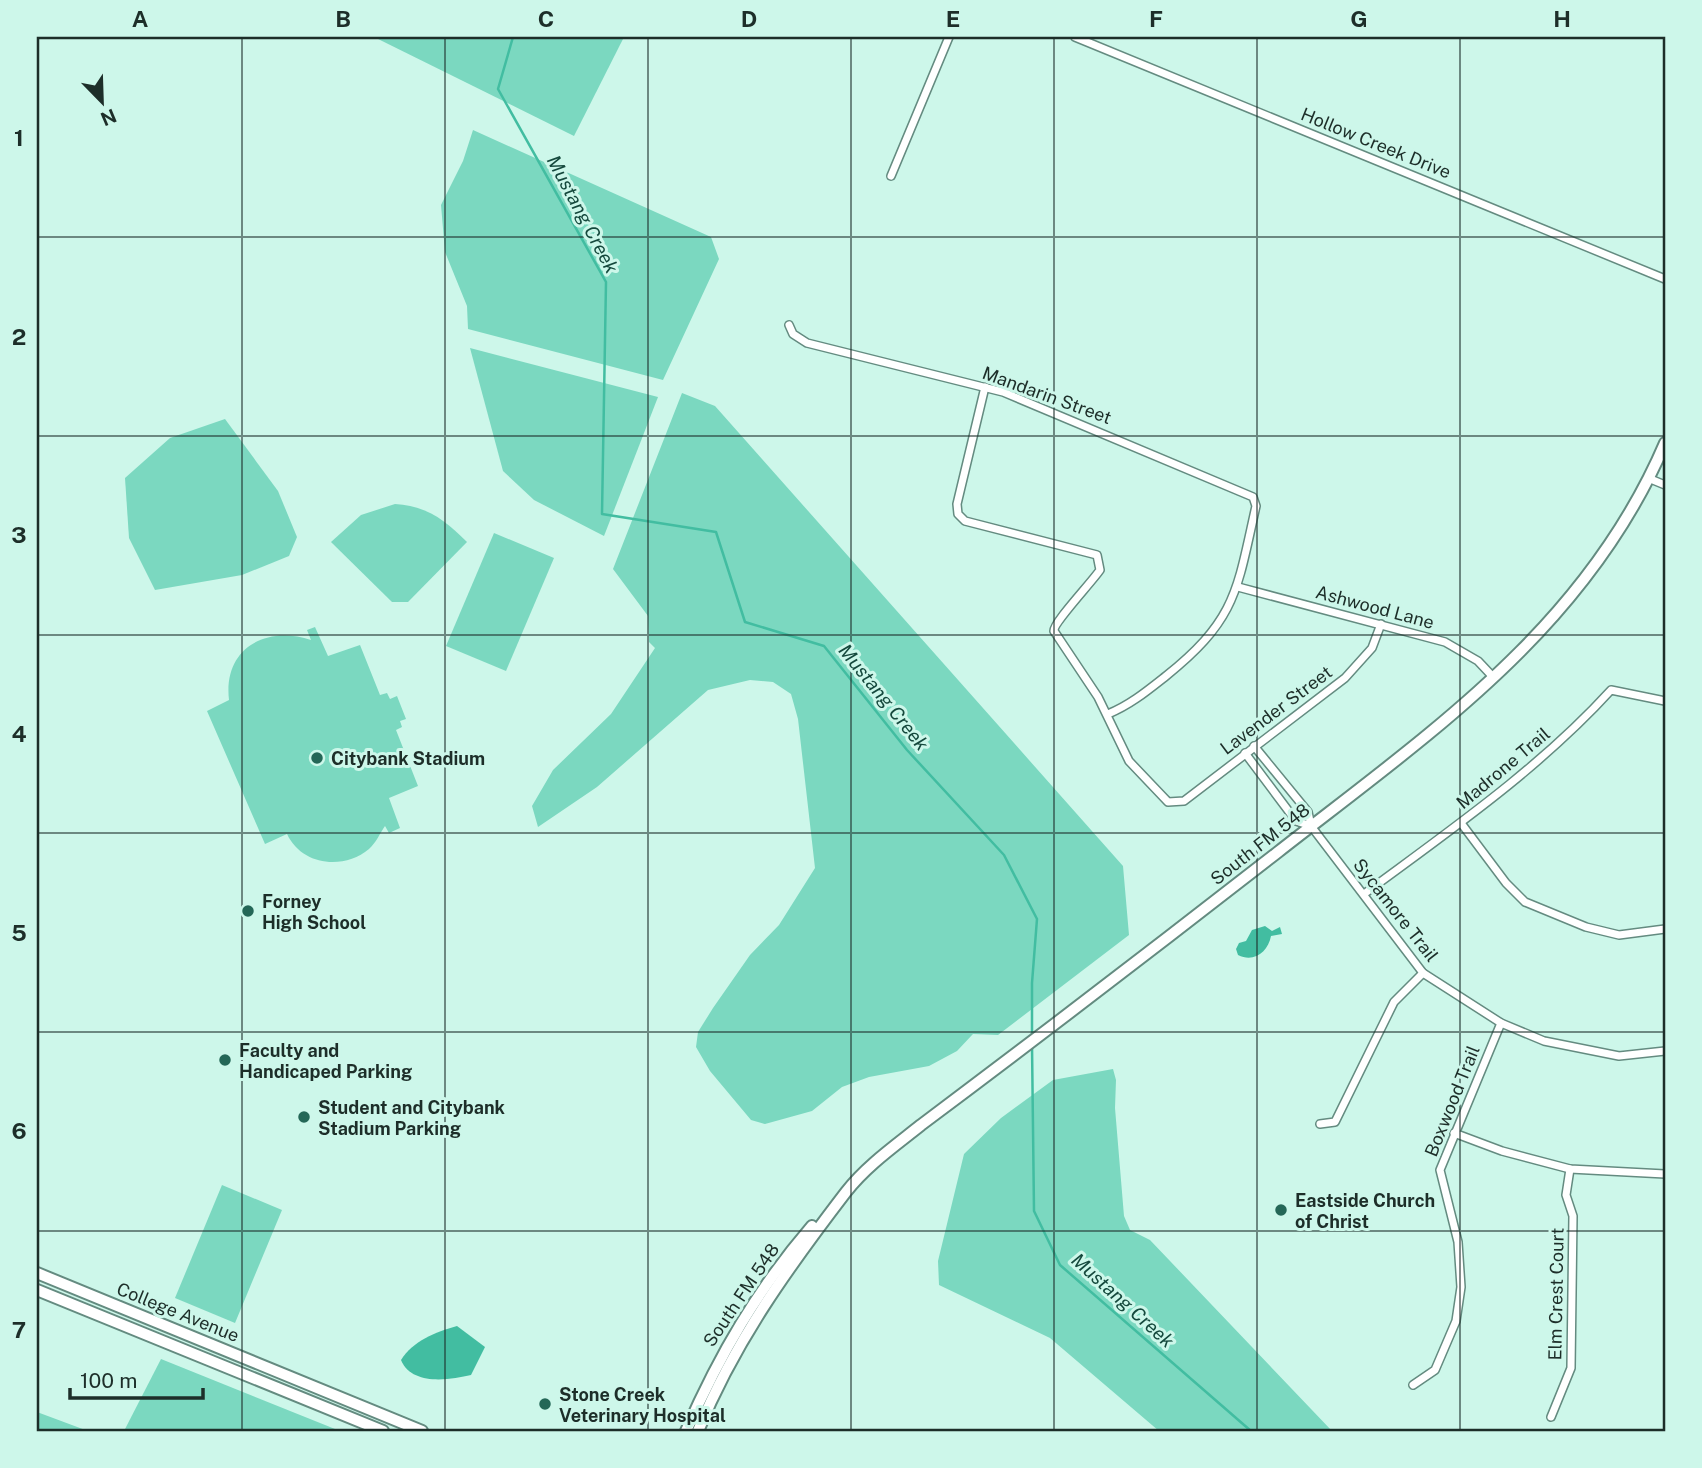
<svg xmlns="http://www.w3.org/2000/svg" width="1702" height="1468" font-family="'Public Sans',sans-serif">
	<style>
		.green { fill: #7bd8c0 }
		.water { fill: #42bda1 }
		.lines { fill: none; stroke-linecap: round; stroke-linejoin: round }
		.stream { stroke: #42bda1; stroke-width: 2.5 }
		.minor-casing { stroke: #648b80; stroke-width: 10 }
		.secondary-casing { stroke: #648b80; stroke-width: 14 }
		.minor { stroke: #fff; stroke-width: 7 }
		.secondary { stroke: #fff; stroke-width: 10 }
		.grid { fill: none; stroke: #1d2e29; stroke-width: 2; stroke-opacity: 0.55 }
		.poi-dot { fill: #246757; stroke: #cdf7ea; stroke-width: 2.5 }
		.labels { text-anchor: middle; dominant-baseline: central; stroke-width: 6; stroke-linejoin: round; paint-order: stroke }
		.street-label { font-size: 18px; fill: #1d2e29; stroke: #cdf7ea }
		.poi-label { font-size: 18px; font-weight: bold; fill: #1d2e29; stroke: #cdf7ea; text-anchor: start }
		.water-label { font-size: 19px; font-style: italic; fill: #15493d; stroke: #cdf7ea }
		.neatline { fill: none; stroke: #1d2e29; stroke-width: 2.5 }
		.grid-label { font-size: 23px; text-anchor: middle; font-weight: bold; fill: #1d2e29 }
	</style>
	<rect width="100%" height="100%" fill="#cdf7ea"/>
	<g class="green">
		<polygon points="374,37 624,37 574,136"/>
		<polygon points="473,130 711,237 719,259 663,380 468,329 467,306 445,252 441,205 463,161"/>
		<polygon points="470,348 658,397 604,536 534,500 503,471"/>
		<polygon points="682,393 715,406 1123,866 1129,935 998,1035 973,1034 957,1051 929,1066 869,1077 842,1087 812,1111 765,1124 751,1120 710,1071 696,1047 698,1032 713,1008 750,955 779,925 815,868 798,719 791,694 773,682 750,680 708,690 597,787 538,827 532,806 553,770 611,714 655,648 649,642 648,616 613,569"/>
		<polygon points="225,419 278,491 297,537 289,556 242,575 155,590 129,538 125,478 170,438"/>
		<path d="M 395,504 C 427,506 445,520 467,542 L 408,602 L 392,602 L 331,542 L 361,515 Z"/>
		<polygon points="494,533 554,558 506,671 446,646"/>
		<path d="M 315,627 L 328,656 L 360,645 L 380,695 L 387,693 L 390,699 L 397,696 L 406,719 L 400,721 L 402,727 L 396,730 L 418,786 L 389,798 L 400,828 L 389,833 L 385,826 C 380,833 376,843 369,849 C 344,870 302,866 287,834 L 265,844 L 207,711 L 229,700 C 223,648 266,625 311,640 L 307,630 Z"/>
		<polygon points="1113,1069 1116,1080 1115,1108 1124,1216 1130,1230 1150,1240 1332,1431 1159,1431 1050,1338 939,1285 938,1261 964,1154 1001,1118 1053,1080"/>
		<polygon points="222,1185 282,1210 235,1323 175,1298"/>
		<polygon points="161,1359 340,1431 124,1431"/>
		<polygon points="37,1412 88,1431 37,1431"/>
	</g>
	<g class="water">
		<path d="M 1265,926 L 1272,931 L 1280,927 L 1282,934 L 1271,936 C 1268,952 1254,963 1238,955 L 1236,949 L 1239,943 L 1246,941 L 1252,930 Z"/>
		<path d="M 457,1326 L 485,1347 L 471,1375 C 449,1380 412,1386 401,1360 C 413,1341 435,1332 457,1326 Z"/>
	</g>
	<g class="lines">
		<g class="stream">
			<polyline points="513,37 498,89 606,282 602,514 716,532 745,622 824,646 907,750 1004,855 1037,919 1032,983 1032,1038"/>
			<polyline points="1032,1045 1034,1211 1060,1265 1251,1431"/>
		</g>
		<defs>
			<g id="minor">
				<polyline points="1075,37 1665,279"/>
				<polyline points="891,176 949,37"/>
				<path d="M 789,325 L 793,334 L 807,343 L 1003,392 L 1253,497 L 1256,506 C 1237,590 1237,619 1166,676 C 1147,691 1130,705 1108,714"/>
				<path d="M 985,387 L 957,504 L 958,514 L 965,521 L 1097,555 L 1100,570 C 1091,583 1053,623 1054,631 L 1098,697 L 1129,761 L 1168,802 L 1184,801 L 1345,678 L 1372,648 L 1381,624"/>
				<polyline points="1648,478 1665,485"/>
				<polyline points="1238,587 1445,642 1478,661 1494,678"/>
				<polyline points="1254,746 1308,812 1311,826 1423,973 1501,1023 1544,1041 1619,1056 1665,1051"/>
				<polyline points="1245,753 1296,821 1311,826"/>
				<polyline points="1461,823 1506,883 1525,902 1586,927 1619,935 1665,929"/>
				<path d="M 1364,894 C 1449,831 1539,769 1611,690 L 1665,701"/>
				<polyline points="1320,1124 1335,1122 1394,1002 1423,973"/>
				<polyline points="1454,1133 1502,1151 1570,1169 1665,1174"/>
				<polyline points="1413,1385 1435,1370 1456,1321 1461,1287 1458,1242 1440,1170 1501,1023"/>
				<polyline points="1551,1417 1571,1368 1573,1216 1566,1195 1570,1169"/>
			</g>
			<g id="secondary">
				<polyline points="37,1273 422,1431"/>
				<polyline points="37,1290 383,1431"/>
				<path d="M 686,1431 C 720,1354 757,1290 812,1226"/>
				<path d="M 698,1431 C 735,1341 787,1269 846,1192 C 866,1166 896,1145 921,1125 C 1041,1035 1160,944 1278,852 C 1430,733 1586,628 1665,443"/>
			</g>
		</defs>
		<use href="#minor" class="minor-casing"/>
		<use href="#secondary" class="secondary-casing"/>
		<use href="#minor" class="minor"/>
		<use href="#secondary" class="secondary"/>
	</g>
	<path class="grid" d="M 242,37 L 242,1431M 445,37 L 445,1431M 648,37 L 648,1431M 851,37 L 851,1431M 1054,37 L 1054,1431M 1257,37 L 1257,1431M 1460,37 L 1460,1431M 37,237 L 1665,237M 37,436 L 1665,436M 37,635 L 1665,635M 37,833 L 1665,833M 37,1032 L 1665,1032M 37,1231 L 1665,1231"/>
	<g class="poi-dot">
		<circle cx="317" cy="758" r="7"/>
		<circle cx="248" cy="911" r="7"/>
		<circle cx="225" cy="1060" r="7"/>
		<circle cx="304" cy="1117" r="7"/>
		<circle cx="1281" cy="1210" r="7"/>
		<circle cx="545" cy="1404" r="7"/>
	</g>
	<g class="labels">
		<g class="street-label">
			<text transform="translate(1376 143) rotate(22)">Hollow Creek Drive</text>
			<text transform="translate(1047 395) rotate(20)">Mandarin Street</text>
			<text transform="translate(1375 607) rotate(15)">Ashwood Lane</text>
			<text transform="translate(1276 710) rotate(-37)">Lavender Street</text>
			<text transform="translate(1503 768) rotate(-40)">Madrone Trail</text>
			<text transform="translate(1260 844) rotate(-38)">South FM 548</text>
			<text transform="translate(1396 910) rotate(52)">Sycamore Trail</text>
			<text transform="translate(1452 1101) rotate(-68)">Boxwood Trail</text>
			<text transform="translate(1556 1294) rotate(-89)">Elm Crest Court</text>
			<text transform="translate(741 1295) rotate(-56)">South FM 548</text>
			<text transform="translate(178 1312) rotate(22)">College Avenue</text>
		</g>
		<g class="poi-label">
			<text x="331" y="758">Citybank Stadium</text>
			<text x="262" y="901">Forney<tspan x="262" dy="21">High School</tspan></text>
			<text x="239" y="1050">Faculty and<tspan x="239" dy="21">Handicaped Parking</tspan></text>
			<text x="318" y="1107">Student and Citybank<tspan x="318" dy="21">Stadium Parking</tspan></text>
			<text x="1295" y="1200">Eastside Church<tspan x="1295" dy="21">of Christ</tspan></text>
			<text x="559" y="1394">Stone Creek<tspan x="559" dy="21">Veterinary Hospital</tspan></text>
		</g>
		<g class="water-label">
			<text transform="translate(583 214) rotate(62)">Mustang Creek</text>
			<text transform="translate(884 697) rotate(51)">Mustang Creek</text>
			<text transform="translate(1123 1300) rotate(42)">Mustang Creek</text>
		</g>
	</g>
	<rect width="1702" height="1468" fill="none" stroke="#cdf7ea" stroke-width="77"/>
	<g transform="translate(102 102) rotate(157)" stroke="#cdf7ea" stroke-width="5" paint-order="stroke">
	<path d="M0-5L12 26L0 18L-12 26Z" fill="#1d2e29"/>
	<text y="-10" font-size="19" font-weight="bold" text-anchor="middle" fill="#1d2e29">N</text>
	</g>
	<path d="M70 1388v10h133v-10" fill="none" stroke="#1d2e29" stroke-width="3.5"/>
	<text x="80" y="1388" font-size="21" fill="#1d2e29" stroke="#cdf7ea" stroke-width="5" paint-order="stroke">100 m</text>
	<rect x="38" y="38" width="1626" height="1392" class="neatline"/>
	<g class="grid-label">
		<text x="140" y="27">A</text>
		<text x="343" y="27">B</text>
		<text x="546" y="27">C</text>
		<text x="749" y="27">D</text>
		<text x="953" y="27">E</text>
		<text x="1156" y="27">F</text>
		<text x="1359" y="27">G</text>
		<text x="1562" y="27">H</text>
		<text x="19" y="146">1</text>
		<text x="19" y="345">2</text>
		<text x="19" y="543">3</text>
		<text x="19" y="742">4</text>
		<text x="19" y="941">5</text>
		<text x="19" y="1139">6</text>
		<text x="19" y="1338">7</text>
	</g>
</svg>
